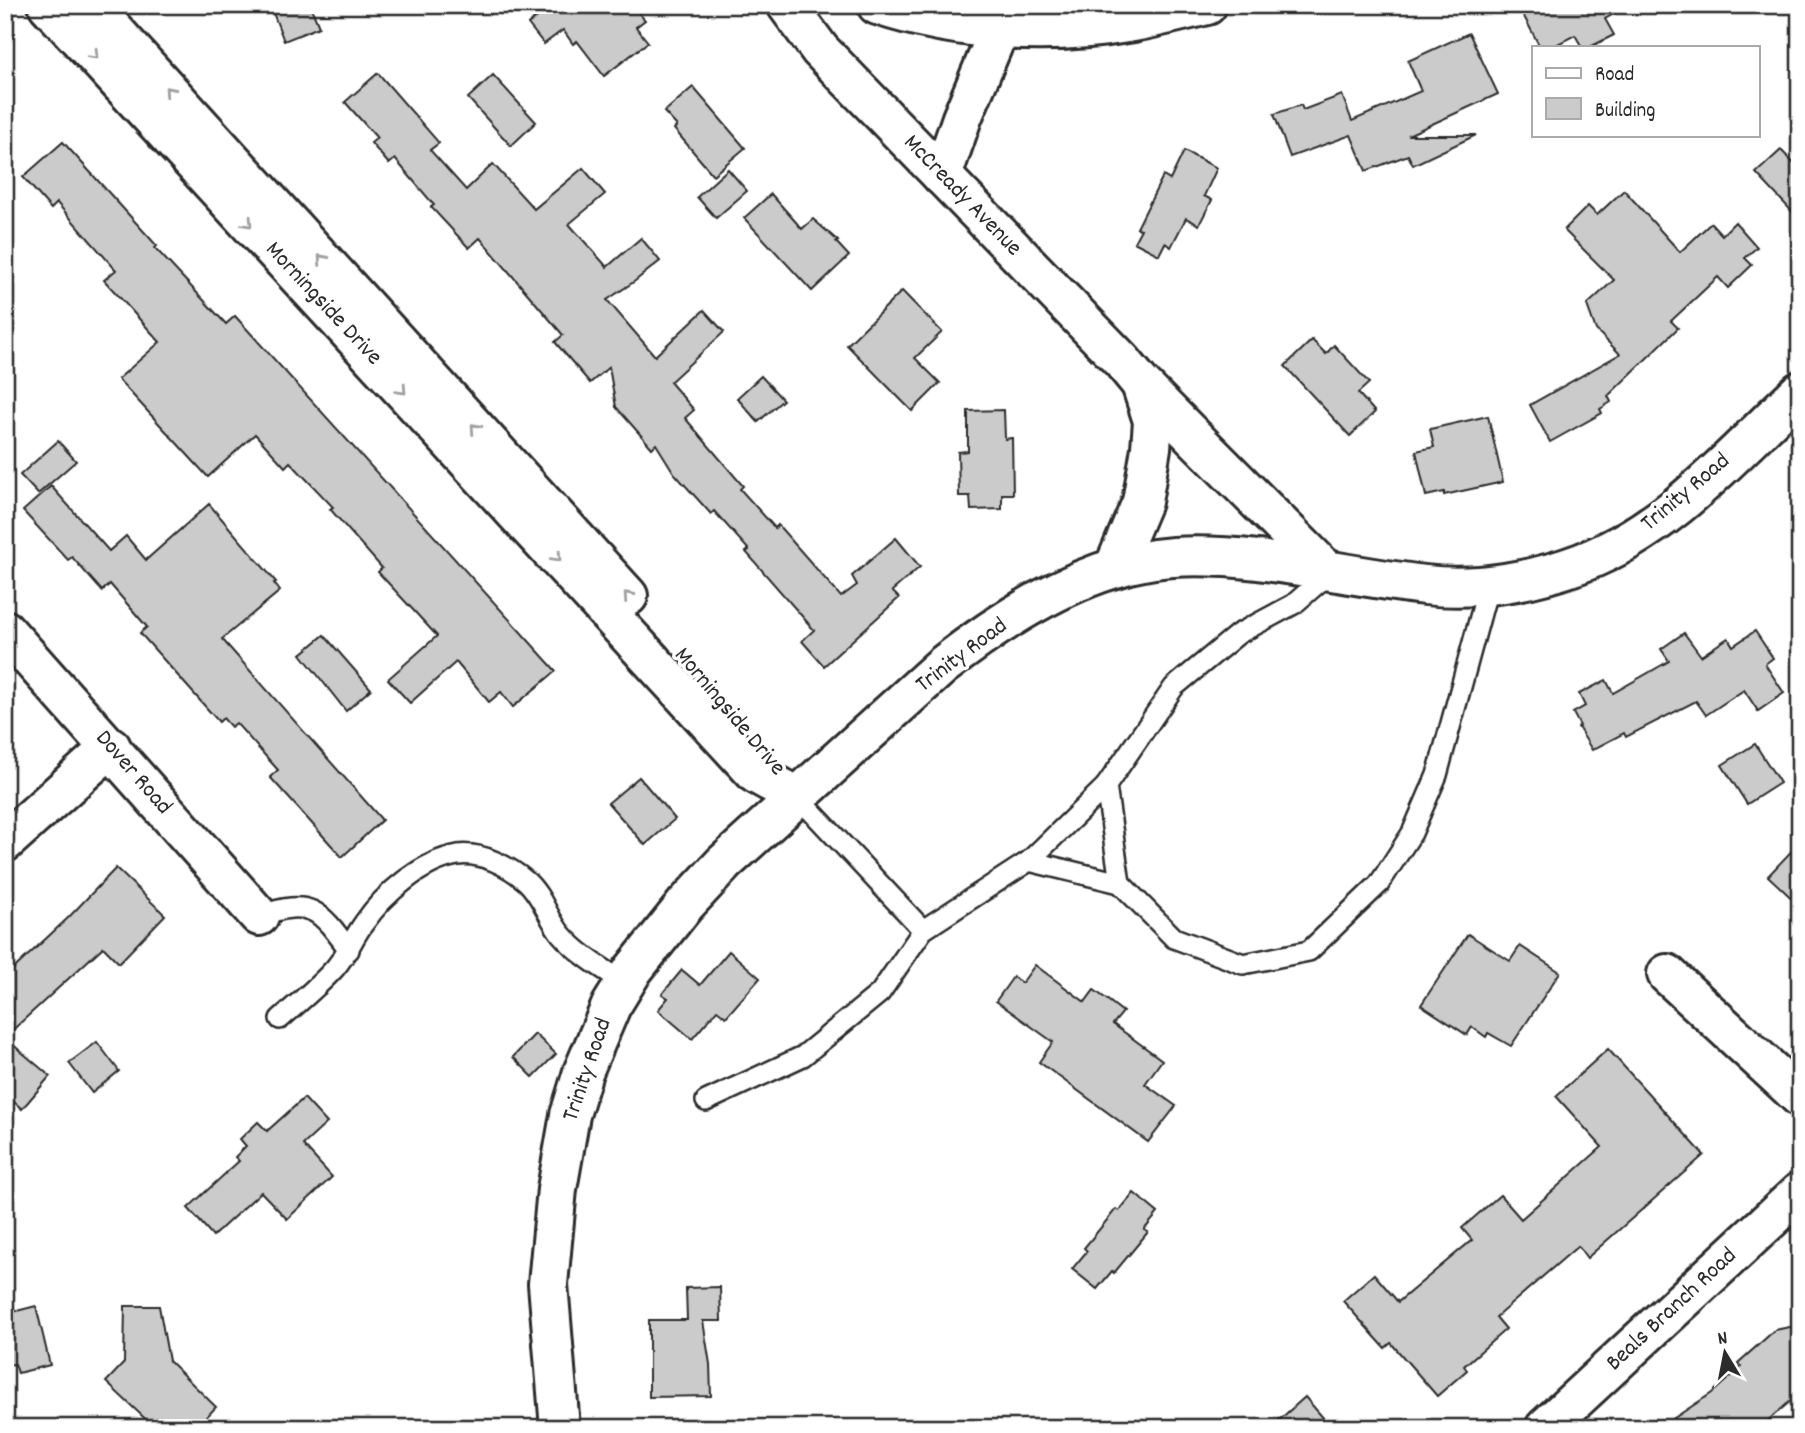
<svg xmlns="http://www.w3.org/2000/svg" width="1805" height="1433" font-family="Dekko,sans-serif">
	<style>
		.building { fill: #cbcbcb; stroke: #2b2b2b; stroke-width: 2 }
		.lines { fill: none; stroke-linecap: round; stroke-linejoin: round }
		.service-casing { stroke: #2b2b2b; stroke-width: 24 }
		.minor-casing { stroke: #2b2b2b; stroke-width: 44 }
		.service { stroke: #fff; stroke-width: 19 }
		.minor { stroke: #fff; stroke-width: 38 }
		.oneway { stroke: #a0a0a0 }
		.labels { text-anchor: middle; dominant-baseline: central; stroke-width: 7; stroke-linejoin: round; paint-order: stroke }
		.street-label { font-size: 24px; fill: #2b2b2b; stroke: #fff }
	</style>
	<rect width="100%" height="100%" fill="#fff"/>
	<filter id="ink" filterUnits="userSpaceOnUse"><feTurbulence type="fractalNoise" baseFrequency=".0143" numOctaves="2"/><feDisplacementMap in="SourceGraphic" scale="14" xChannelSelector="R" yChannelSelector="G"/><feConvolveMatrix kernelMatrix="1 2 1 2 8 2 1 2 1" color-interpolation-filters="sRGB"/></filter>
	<g filter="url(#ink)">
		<g class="building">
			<polygon points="270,5 310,5 319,27 284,41"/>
			<polygon points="542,5 632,5 645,20 636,27 648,42 604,76 577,41 573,44 563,30 544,44 528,24 546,10"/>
			<polygon points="1518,5 1630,5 1605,19 1614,35 1590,47 1582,47 1575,35 1552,47 1540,47"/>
			<polygon points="1469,33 1498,94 1408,135 1476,135 1413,165 1408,155 1366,171 1351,135 1290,157 1274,114 1301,105 1303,110 1342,95 1352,121 1421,91 1408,61"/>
			<polygon points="378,73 439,143 430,150 466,190 493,164 534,209 583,168 605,194 569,224 607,267 641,238 660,261 635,281 607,300 655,356 704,310 724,332 670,382 694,410 685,418 743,486 740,489 775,528 778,525 841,597 857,585 852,576 896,538 920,567 892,591 899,598 824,666 802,641 814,630 746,552 749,550 714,511 711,514 674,473 656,444 652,448 616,407 609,367 590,383 555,342 563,335 480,238 469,248 431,207 434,205 395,159 389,164 371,143 377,138 345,102"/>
			<polygon points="493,75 536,122 511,146 468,98"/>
			<polygon points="693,87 745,148 713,175 674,129 677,126 664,112"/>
			<polygon points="63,142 157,246 155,248 226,324 235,316 556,671 513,707 501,692 489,702 456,662 410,703 388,679 437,636 378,572 382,568 330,509 333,507 290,462 285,467 255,434 208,477 118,379 160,342 104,280 116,270 57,203 51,209 23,177"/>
			<polygon points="1781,150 1800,170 1800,220 1756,173"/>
			<polygon points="1184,151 1217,168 1204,196 1212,200 1199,225 1186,218 1171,247 1165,243 1159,255 1134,242 1141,229 1137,228 1163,176 1170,180"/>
			<polygon points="728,169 747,191 716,218 697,197"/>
			<polygon points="1624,190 1680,252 1711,223 1722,235 1735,222 1757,247 1745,258 1752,265 1728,288 1718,277 1671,321 1678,328 1608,396 1611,402 1600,409 1602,413 1550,442 1530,405 1620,354 1596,330 1587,305 1614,280 1564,230 1588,206 1597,215"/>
			<polygon points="771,194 802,229 813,219 838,241 836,242 849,256 812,291 744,218"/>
			<polygon points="902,291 942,332 915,358 940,383 912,411 847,345"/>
			<polygon points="1312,340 1326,354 1334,345 1369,383 1358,393 1375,412 1350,436 1285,366"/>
			<polygon points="761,376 783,400 758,422 737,398"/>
			<polygon points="1004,410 1005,439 1012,438 1013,494 1002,494 1002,509 971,510 970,496 959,496 958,452 968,451 968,411"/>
			<polygon points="1488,416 1503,482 1444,495 1444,492 1426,496 1416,451 1434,447 1430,429"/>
			<polygon points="58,441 76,461 38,494 20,475"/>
			<polygon points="51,486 109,551 126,536 146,560 209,504 276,582 274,583 280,591 222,639 382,820 342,857 270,777 278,770 236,723 231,727 223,718 219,722 140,633 147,627 110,584 102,591 72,557 68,560 23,511"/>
			<polygon points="1755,631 1773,658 1765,664 1784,693 1758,711 1744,690 1706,715 1696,701 1626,737 1624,733 1592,750 1578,727 1580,726 1573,713 1585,706 1579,694 1606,680 1613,693 1669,661 1661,649 1684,633 1701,656 1728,638 1733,646"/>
			<polygon points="324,635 371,689 346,711 301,654"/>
			<polygon points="1755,744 1780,783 1747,804 1722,765"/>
			<polygon points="639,777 675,819 645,845 608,803"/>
			<polygon points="1800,842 1800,906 1768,876"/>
			<polygon points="116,868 165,915 119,963 103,947 5,1037 5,977 69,917"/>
			<polygon points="1468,934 1510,961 1520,946 1560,972 1511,1046 1488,1033 1486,1037 1472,1027 1467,1035 1421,1005"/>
			<polygon points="729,951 760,978 726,1017 717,1010 692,1039 658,1010 668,998 662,994 682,970 700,985"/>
			<polygon points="1035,965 1085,1002 1094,990 1105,998 1123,1012 1113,1024 1162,1060 1145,1084 1176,1106 1148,1142 1039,1062 1053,1042 996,1001 1013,977 1022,983"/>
			<polygon points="535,1034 556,1054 533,1077 513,1057"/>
			<polygon points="5,1038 50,1076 22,1109 5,1094"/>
			<polygon points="97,1042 119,1071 92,1093 69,1063"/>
			<polygon points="1608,1049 1704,1155 1587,1258 1578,1246 1496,1317 1506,1329 1464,1366 1467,1370 1437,1396 1391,1343 1385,1348 1343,1301 1374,1274 1398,1302 1472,1240 1462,1228 1500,1195 1521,1219 1602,1147 1556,1096"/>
			<polygon points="304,1098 327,1123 303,1145 332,1177 287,1219 261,1192 213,1236 188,1208 239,1161 235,1157 246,1146 240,1139 258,1122 267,1131"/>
			<polygon points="1134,1193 1158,1213 1144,1230 1148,1232 1114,1273 1112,1271 1097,1289 1072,1269 1087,1251 1084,1248 1116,1209 1119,1211"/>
			<polygon points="720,1287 721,1321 703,1321 710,1364 711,1396 649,1397 649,1320 687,1320 686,1288"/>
			<polygon points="36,1306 50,1365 18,1373 15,1364 5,1365 5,1314"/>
			<polygon points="125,1306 159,1306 169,1361 216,1407 196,1428 155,1428 106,1382 124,1363"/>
			<polygon points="1800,1325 1800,1393 1759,1428 1659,1428 1712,1393 1741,1367 1738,1363 1775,1330"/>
			<polygon points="1305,1397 1332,1428 1270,1428"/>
		</g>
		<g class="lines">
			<defs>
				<g id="service">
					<polyline points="1325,569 1318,583 1294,604 1238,634 1174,687 1106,786 1120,883 1174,938 1243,964 1309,951 1379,884 1412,833 1437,775 1489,584"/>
					<polyline points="1106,786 1029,861 1120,883"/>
					<polyline points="798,797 923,930 1029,861"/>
					<path d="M 259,916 C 311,898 319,909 349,950"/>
					<path d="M 280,1019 C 299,1002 318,987 335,968 C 347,954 353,938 364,923 C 384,894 422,861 458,855 C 481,852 509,866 526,881 C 542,895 548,918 561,934 C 579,955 602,968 625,983"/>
					<polyline points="706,1101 803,1056 880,993 923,930"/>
				</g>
				<g id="minor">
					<polyline points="48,5 756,774 798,797"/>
					<polyline points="91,5 628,596"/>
					<polyline points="787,5 820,50 1122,361 1141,384 1325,569"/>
					<path d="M 877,5 C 958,32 1049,37 1133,22 C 1158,17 1183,11 1207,5"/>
					<polyline points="942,176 962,118 999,30"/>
					<polyline points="1114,568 1142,502 1151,448 1153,421 1141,384"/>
					<polyline points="5,630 259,916"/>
					<polyline points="5,842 111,747"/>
					<polyline points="1667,974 1800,1097"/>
					<path d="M 560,1428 L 548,1284 L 557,1189 L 570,1115 L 583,1072 L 611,1006 L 633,970 L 685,905 L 724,863 L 942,666 C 1006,616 1091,562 1173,557 C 1259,552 1341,576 1425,585 C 1477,591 1533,581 1581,563 C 1670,529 1733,454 1800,391"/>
					<polyline points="1545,1428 1800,1192"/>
				</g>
			</defs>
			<use href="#service" class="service-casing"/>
			<use href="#minor" class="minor-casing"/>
			<use href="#service" class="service"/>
			<use href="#minor" class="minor"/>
		</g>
		<defs><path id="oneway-chevron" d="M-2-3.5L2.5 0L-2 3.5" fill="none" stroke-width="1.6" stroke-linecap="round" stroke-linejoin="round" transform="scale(1.75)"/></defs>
		<g class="oneway">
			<use href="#oneway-chevron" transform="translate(94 55) rotate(47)"/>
			<use href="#oneway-chevron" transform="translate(169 91) rotate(-132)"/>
			<use href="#oneway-chevron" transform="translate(248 223) rotate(47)"/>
			<use href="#oneway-chevron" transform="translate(322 259) rotate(-132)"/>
			<use href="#oneway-chevron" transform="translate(402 390) rotate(47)"/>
			<use href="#oneway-chevron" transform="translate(475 428) rotate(-132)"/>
			<use href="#oneway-chevron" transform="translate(557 557) rotate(47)"/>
			<use href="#oneway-chevron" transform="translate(628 596) rotate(-132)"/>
		</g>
	</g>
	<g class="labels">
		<g class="street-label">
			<text transform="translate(962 196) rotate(46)">McCready Avenue</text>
			<text transform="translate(323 304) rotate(47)">Morningside Drive</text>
			<text transform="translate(1686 493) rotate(-40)">Trinity Road</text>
			<text transform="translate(962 656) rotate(-37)">Trinity Road</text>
			<text transform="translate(729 712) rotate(50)">Morningside Drive</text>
			<text transform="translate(133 773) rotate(49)">Dover Road</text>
			<text transform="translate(588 1070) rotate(-71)">Trinity Road</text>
			<text transform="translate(1672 1310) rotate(-43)">Beals Branch Road</text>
		</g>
	</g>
	<rect width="1805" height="1433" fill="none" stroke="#fff" stroke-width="28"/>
	<rect x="14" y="14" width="1777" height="1405" fill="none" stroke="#2b2b2b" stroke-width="2.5" filter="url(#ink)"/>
	<rect x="1532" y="46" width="228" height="91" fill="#ffffff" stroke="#aaaaaa" stroke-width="2"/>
	<rect x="1546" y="68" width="35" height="10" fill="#ffffff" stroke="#aaaaaa" stroke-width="2"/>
	<text x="1595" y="80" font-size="21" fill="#2b2b2b">Road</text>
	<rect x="1546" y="98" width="35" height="21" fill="#cbcbcb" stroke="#aaaaaa" stroke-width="2"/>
	<text x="1595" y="116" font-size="21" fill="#2b2b2b">Building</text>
	<g transform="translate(1725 1353) rotate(350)" stroke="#ffffff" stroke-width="5" paint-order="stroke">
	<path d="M0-5L12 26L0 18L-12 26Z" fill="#2b2b2b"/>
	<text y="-10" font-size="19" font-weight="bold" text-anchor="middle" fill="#2b2b2b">N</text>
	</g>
</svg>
